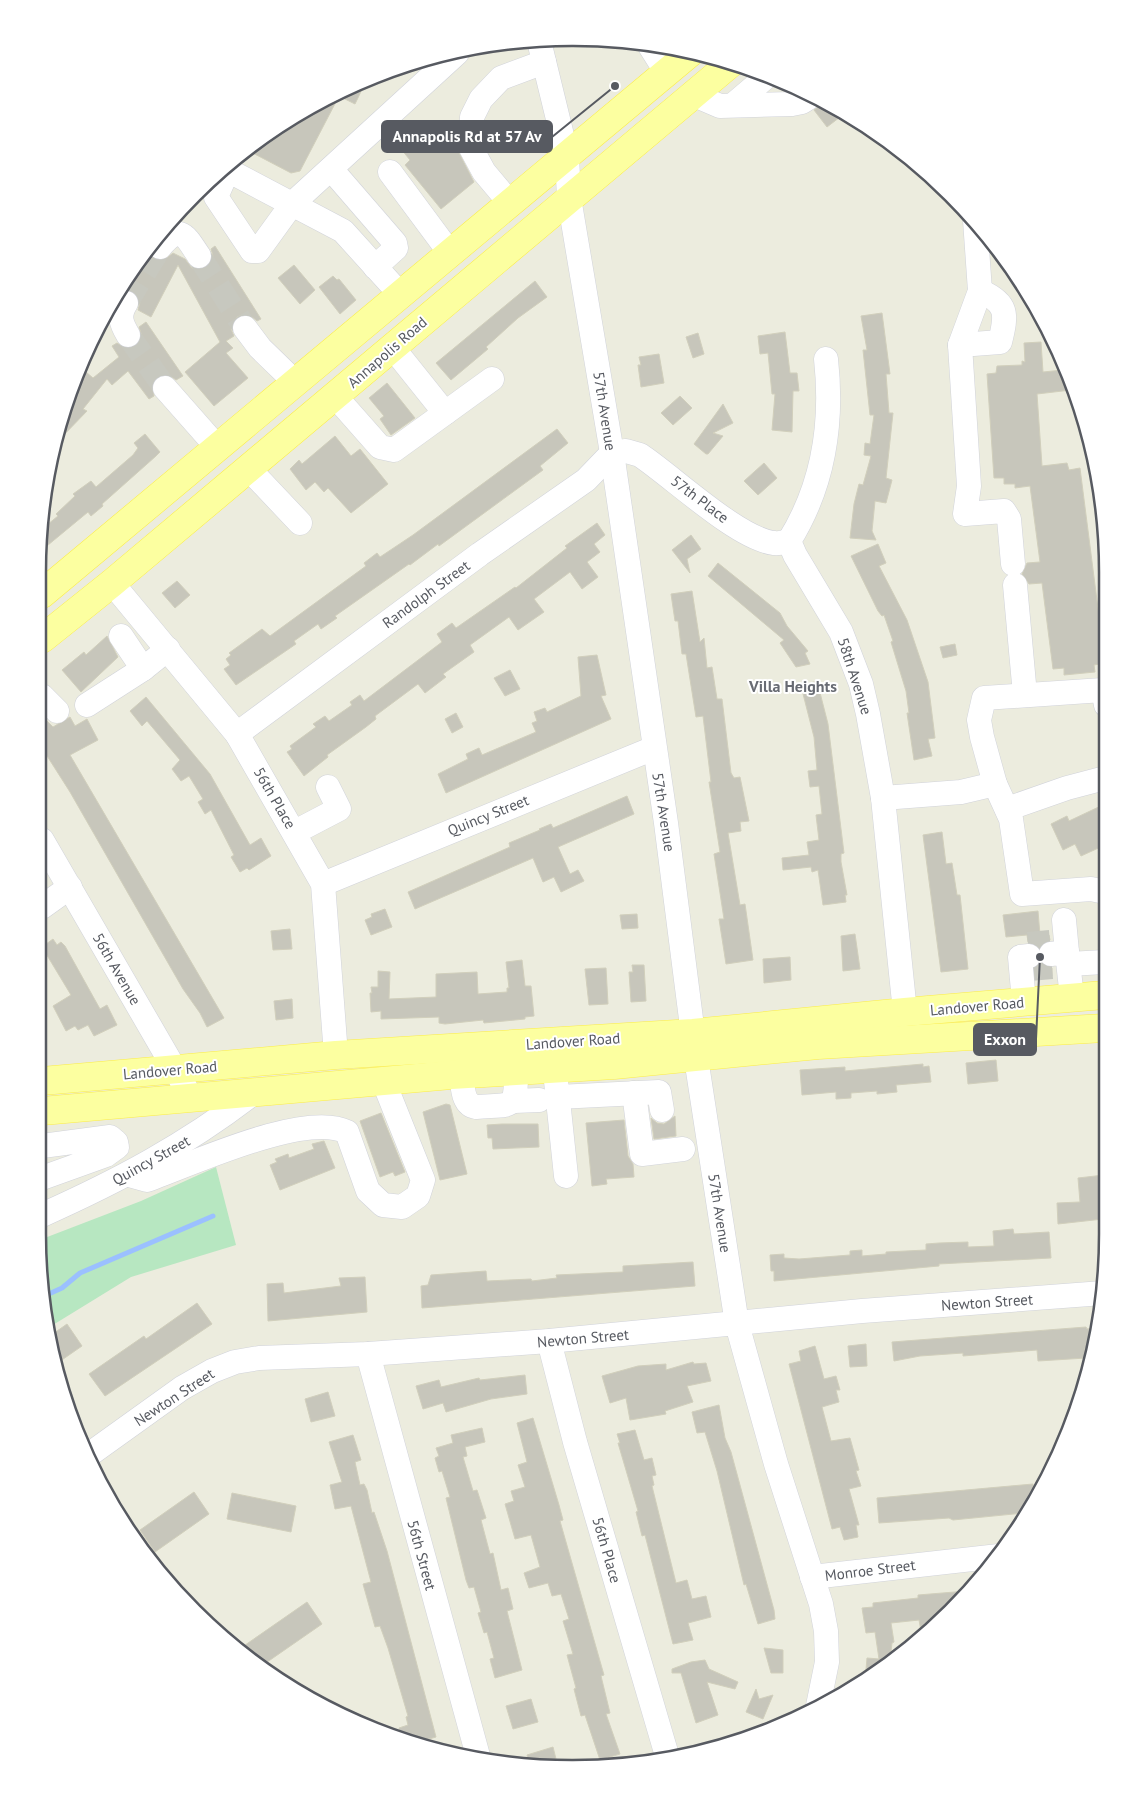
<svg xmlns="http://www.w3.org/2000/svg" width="1145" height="1806" font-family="'PT Sans',sans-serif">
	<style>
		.green { fill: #b7e7c1 }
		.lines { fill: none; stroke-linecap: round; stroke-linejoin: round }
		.stream { stroke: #9bc0ff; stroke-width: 5 }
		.building { fill: #c7c6bb; stroke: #d1cfbc }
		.minor-tunnel { stroke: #c7c8bf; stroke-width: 24; stroke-dasharray: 24 12; stroke-linecap: butt }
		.minor-casing { stroke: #d1d3da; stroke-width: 25 }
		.major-casing { stroke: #fced47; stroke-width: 29 }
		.minor { stroke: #fff; stroke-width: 24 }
		.major { stroke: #fcffa0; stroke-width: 28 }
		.labels { text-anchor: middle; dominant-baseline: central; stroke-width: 4; stroke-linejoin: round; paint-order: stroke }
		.street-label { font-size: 15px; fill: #575a61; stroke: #fff }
		.neighbourhood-label { font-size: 16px; font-weight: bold; fill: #686b73; stroke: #fff }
		.rim { fill: none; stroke: #575a61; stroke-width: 2.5 }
		.leader { fill: none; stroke: #575a61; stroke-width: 2 }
		.callout-dot { fill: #575a61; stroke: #fff; stroke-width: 2 }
		.callout { fill: #575a61; stroke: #575a61; stroke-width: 2 }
		.callout-label { font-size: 16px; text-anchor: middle; font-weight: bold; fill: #fff }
	</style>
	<rect width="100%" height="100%" fill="#ececde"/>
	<g class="green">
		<polygon points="1100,499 1106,537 1106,577 1105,571"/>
		<polygon points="216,1167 236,1245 131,1277 48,1328 42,1304 42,1239 141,1201"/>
	</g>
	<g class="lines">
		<polyline class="stream" points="42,1297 62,1288 80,1273 213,1216"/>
	</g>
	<g class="building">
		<polygon points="366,81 355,104 339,96 300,171 291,173 247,150 305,109"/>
		<polygon points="824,102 844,114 827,127 814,110"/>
		<polygon points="427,127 436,138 443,132 458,151 474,182 441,209 405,165 410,160 401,149"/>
		<polygon points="215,246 261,319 257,321 251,316 244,314 237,317 233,322 231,329 234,336 226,341 233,348 226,353 248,378 214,406 185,372 220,342 178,265 151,317 138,310 140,302 133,291 123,290 147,249 150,257 156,260 164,260 173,253 185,259 192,268 199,270 206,268 211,263 213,256 211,249"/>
		<polygon points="294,265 315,290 300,304 278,278"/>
		<polygon points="333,276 337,280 339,279 356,300 340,314 319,287"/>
		<polygon points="535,281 547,297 518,318 486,347 488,349 451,380 436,363"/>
		<polygon points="882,313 890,374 886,374 889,413 893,413 886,478 892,480 886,503 875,501 872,531 876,540 850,538 854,504 859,484 863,485 871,456 864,455 865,443 870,444 874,415 870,415 863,350 867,350 861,316"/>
		<polygon points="146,322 183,376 176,380 169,375 156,377 152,384 154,396 149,399 128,371 112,385 107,379 83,409 87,411 59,440 76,377 80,380 86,372 93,378 119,357 112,346 117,343 127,349 135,347 142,336 139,327"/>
		<polygon points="785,332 790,373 797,373 799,391 793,391 792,432 772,430 775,394 772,394 768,353 760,354 758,336"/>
		<polygon points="698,333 704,354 693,358 686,337"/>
		<polygon points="1041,342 1043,372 1063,370 1071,390 1037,394 1042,466 1067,463 1069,470 1080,468 1105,663 1094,665 1095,672 1064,675 1064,668 1053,669 1042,583 1029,584 1022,574 1027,563 1040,562 1030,486 1015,488 1015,484 1004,484 1004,478 994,478 987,374 996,373 997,366 1022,365 1022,361 1025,362 1024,343"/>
		<polygon points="659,354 664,383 641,387 638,365 641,365 639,357"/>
		<polygon points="387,383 415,418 391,435 380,419 384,416 369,398"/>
		<polygon points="680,396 692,408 673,425 661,413"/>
		<polygon points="723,404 733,423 713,433 723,436 708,454 706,454 694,444"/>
		<polygon points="557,429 568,443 540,466 543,470 439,546 438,544 410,565 409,564 335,616 337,618 321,629 318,624 294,641 296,644 236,685 224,669 230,665 226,659 231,655 229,653 262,629 270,636 366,566 364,563 377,553 380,557 413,535"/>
		<polygon points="145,434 160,452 156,456 102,504 103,506 91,516 88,512 42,550 42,529 58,516 56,514 75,496 73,494 91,481 96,487 133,455 138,448 134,443"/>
		<polygon points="335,436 351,456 360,449 388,484 351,513 328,488 324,492 315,482 306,490 290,469 299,460 302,464"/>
		<polygon points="764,463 777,478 758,495 744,481"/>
		<polygon points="597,523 605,535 594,544 600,552 587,562 598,577 582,589 570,572 534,599 544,612 518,630 509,617 470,645 474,652 443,674 446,677 425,693 418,684 375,716 376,719 366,727 327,755 328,757 304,776 287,752 292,749 290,746 316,727 313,724 325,716 329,721 352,705 350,702 360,695 364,701 442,642 437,634 452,623 456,628 515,587 516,588 567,548 565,546"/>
		<polygon points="691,535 701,549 687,559 690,573 672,550"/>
		<polygon points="878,544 886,563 879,566 907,620 928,682 935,738 928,739 932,756 914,760 907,713 909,713 906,691 891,642 893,641 884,615 882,616 878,611 851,556"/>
		<polygon points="718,563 780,613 787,626 808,651 805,653 810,664 796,667 780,643 784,640 708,576"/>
		<polygon points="177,581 190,595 175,608 162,593"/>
		<polygon points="692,591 700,642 704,638 707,668 712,667 717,699 722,699 731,773 734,778 740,777 749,821 740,822 741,831 728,833 740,905 745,904 753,960 726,964 719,919 724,919 714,854 720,852 709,782 711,782 703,716 696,717 686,654 682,654 678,621 675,621 671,594"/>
		<polygon points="107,636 118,657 81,692 62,670 84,652 86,655"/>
		<polygon points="955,644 957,655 943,658 940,647"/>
		<polygon points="597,655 606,695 601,696 611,719 446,793 438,774 468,759 466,754 479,748 482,755 536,732 532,723 537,721 534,712 545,708 547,712 581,696 578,657"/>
		<polygon points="510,670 520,689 505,696 494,678"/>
		<polygon points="817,681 828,724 844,853 841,854 841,862 847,895 845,895 846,902 823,905 818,870 812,872 811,867 783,870 782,858 809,855 807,842 819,840 816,815 822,814 819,786 810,787 808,771 817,770 814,737 801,686"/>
		<polygon points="146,697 210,774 250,845 261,838 271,856 249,870 247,868 240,872 231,857 234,855 211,810 205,814 198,802 203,799 189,776 181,781 172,769 180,760 147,721 142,726 130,711"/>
		<polygon points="456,713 463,727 452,733 445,719"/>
		<polygon points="42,716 53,727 70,717 75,726 87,719 98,740 70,755 224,1018 207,1027 200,1013 183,989 70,792 42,748"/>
		<polygon points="627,796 634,814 558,847 570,874 578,870 584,881 561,892 554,877 543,882 533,858 415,909 408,892 510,847 509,843 540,830 539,829 551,824 553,828"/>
		<polygon points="1105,804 1105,845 1081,856 1075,844 1063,850 1051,824 1067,816 1069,821"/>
		<polygon points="942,832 946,864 952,863 957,895 960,895 968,969 941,972 923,835"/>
		<polygon points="385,909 392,927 371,935 365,920 372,917 371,914"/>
		<polygon points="1038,911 1040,935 1049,935 1050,940 1039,947 1028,942 1027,935 1006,937 1003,915"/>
		<polygon points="637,914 638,928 622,929 620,915"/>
		<polygon points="290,929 292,949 273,950 271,931"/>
		<polygon points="855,934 860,969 843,971 841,936"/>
		<polygon points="53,939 57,945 61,942 65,946 100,1009 107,1005 117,1025 94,1036 88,1025 78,1030 75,1026 66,1031 53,1006 71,995 42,947"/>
		<polygon points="790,957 791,980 764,983 763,959"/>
		<polygon points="522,960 525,986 531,986 534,1016 525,1017 525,1019 484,1023 483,1020 445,1024 439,1023 439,1017 381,1019 381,1011 371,1012 370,993 372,993 371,987 378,987 378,971 390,972 389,999 436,997 436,974 477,972 478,994 507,992 507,988 509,988 506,962"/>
		<polygon points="1041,963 1052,968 1052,976 1036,977 1035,968"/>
		<polygon points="632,965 644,965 646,1001 631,1002 629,972 633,972"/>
		<polygon points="606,968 608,1004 589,1005 585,969"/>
		<polygon points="292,999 293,1018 276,1020 274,1001"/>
		<polygon points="996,1060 998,1081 968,1084 966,1063"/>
		<polygon points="923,1064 923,1067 929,1066 931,1082 896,1085 897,1092 877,1094 877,1091 851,1093 851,1098 836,1099 836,1092 802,1095 800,1070 845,1067 845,1071"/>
		<polygon points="446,1104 450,1105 467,1174 440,1180 423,1112"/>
		<polygon points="381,1113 405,1172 395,1176 393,1172 380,1177 360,1121"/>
		<polygon points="675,1116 676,1136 654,1139 651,1118 657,1123 664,1124"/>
		<polygon points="624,1120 628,1156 633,1164 634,1177 606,1179 607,1184 592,1186 586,1123"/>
		<polygon points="502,1124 538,1124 539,1147 493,1149 492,1138 488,1138 487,1125"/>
		<polygon points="324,1141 335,1168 280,1190 270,1165 277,1162 275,1159 288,1154 289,1158 314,1149 312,1144"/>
		<polygon points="1104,1175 1103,1219 1058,1224 1057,1203 1080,1202 1078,1178"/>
		<polygon points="1013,1229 1014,1234 1049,1232 1051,1258 939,1264 939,1266 774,1281 774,1271 771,1271 770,1255 784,1254 784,1258 799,1259 850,1255 850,1251 862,1250 862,1256 886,1254 886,1252 926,1250 926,1244 939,1243 968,1242 968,1247 994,1246 993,1231"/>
		<polygon points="693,1262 695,1286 422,1308 421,1286 428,1285 431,1275 486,1271 487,1281 531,1279 532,1281 557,1278 556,1275 623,1272 623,1266"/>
		<polygon points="365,1277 367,1312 268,1321 267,1284 283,1283 284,1293 341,1286 339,1278"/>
		<polygon points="197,1303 212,1324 105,1396 89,1374 144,1336 146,1339"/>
		<polygon points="67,1324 82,1346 56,1364 50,1336"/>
		<polygon points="1086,1327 1087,1329 1096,1328 1091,1348 1085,1348 1086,1358 1038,1361 1037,1350 963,1356 963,1353 920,1356 894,1361 892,1342"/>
		<polygon points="866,1344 867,1366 850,1367 848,1346"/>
		<polygon points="815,1346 824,1379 836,1376 840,1390 836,1390 839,1402 822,1407 831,1441 850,1438 859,1470 856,1471 861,1486 849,1489 859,1525 856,1525 858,1537 844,1540 840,1527 832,1529 789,1364 801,1361 799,1351"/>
		<polygon points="693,1362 694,1364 706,1363 711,1381 687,1386 693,1402 665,1411 666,1414 630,1420 626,1398 610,1403 602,1376 638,1366 666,1364 666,1370"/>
		<polygon points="525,1375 527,1394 491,1399 446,1412 443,1403 423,1409 416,1386 439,1380 441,1387 479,1378 480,1380"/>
		<polygon points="328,1392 335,1416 311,1422 305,1399"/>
		<polygon points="719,1405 725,1438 731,1452 774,1610 775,1619 758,1624 746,1584 744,1585 717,1471 705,1432 697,1433 692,1412"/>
		<polygon points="533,1418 559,1505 563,1520 560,1521 604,1675 601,1676 610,1713 606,1714 620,1754 600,1760 585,1715 581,1716 574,1689 576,1688 567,1655 573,1654 563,1621 569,1619 561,1594 552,1596 548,1583 529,1588 524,1573 540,1567 531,1535 515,1539 505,1504 514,1501 511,1491 525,1487 518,1465 527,1462 517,1423"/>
		<polygon points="482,1428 485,1442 465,1447 467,1456 463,1457 473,1491 477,1490 486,1518 481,1520 490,1554 493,1553 501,1590 508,1588 513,1609 507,1611 522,1670 495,1678 490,1659 494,1658 487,1632 484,1633 478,1613 481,1612 474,1587 469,1588 466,1580 446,1498 450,1497 442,1471 439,1472 435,1458 439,1456 436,1448 453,1443 451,1435"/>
		<polygon points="635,1430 644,1460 652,1458 656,1475 652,1476 654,1485 652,1486 676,1583 687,1580 692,1599 706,1596 711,1617 688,1623 693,1640 673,1644 645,1535 642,1536 636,1512 638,1511 618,1443 620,1443 617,1434"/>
		<polygon points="353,1435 361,1460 355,1462 360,1485 364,1484 367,1490 372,1513 374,1512 387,1551 436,1737 415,1743 402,1740 399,1728 408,1725 406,1717 408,1716 388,1648 380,1626 375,1627 363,1584 371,1582 351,1506 335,1509 330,1485 342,1482 329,1442"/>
		<polygon points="1033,1484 1034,1495 1024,1513 953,1520 949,1518 879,1523 877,1498"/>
		<polygon points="194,1492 209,1514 155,1552 140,1530"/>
		<polygon points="232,1493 296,1506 291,1532 227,1519"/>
		<polygon points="967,1591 932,1628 921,1631 919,1620 891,1623 894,1642 892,1643 890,1660 893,1660 865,1681 867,1658 879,1659 875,1632 866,1633 862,1608 873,1607 873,1603 918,1598 918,1595"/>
		<polygon points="307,1602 322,1624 260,1667 238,1650"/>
		<polygon points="764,1648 783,1650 783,1673 771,1673"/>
		<polygon points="705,1660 709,1669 738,1682 735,1689 707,1682 718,1715 696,1723 681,1673 672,1673 672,1669 691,1662"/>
		<polygon points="756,1689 759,1699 773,1695 763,1719 746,1712"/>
		<polygon points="531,1699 538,1722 513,1729 506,1706"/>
		<polygon points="553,1747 558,1767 530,1766 527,1755"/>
	</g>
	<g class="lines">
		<g class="minor-tunnel">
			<polyline points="199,256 245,328"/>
			<polyline points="126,303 160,247"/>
			<polyline points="128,335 165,388"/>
			<polyline points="1028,944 1050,942"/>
			<polyline points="1029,969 1052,967"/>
		</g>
		<defs>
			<g id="minor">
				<polyline points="539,41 567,156 569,198 612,453 666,823 696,1058 737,1324 776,1464 821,1604 826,1631 827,1662 818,1706"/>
				<polyline points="650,46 667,73"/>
				<polyline points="692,94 720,106 792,104 802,102 813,95"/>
				<polyline points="733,105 766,77"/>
				<polyline points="331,169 395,243 396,248 375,267"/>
				<polyline points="390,172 450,253"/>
				<polyline points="510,203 484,172 471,148 472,117 481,99 501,78 544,62"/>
				<polyline points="975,220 980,291 960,345 969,486 965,514 1004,511 1009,519 1013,564"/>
				<path d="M 160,247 C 180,223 185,235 199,256"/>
				<polyline points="400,294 343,231 233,173 224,179 216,197 252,251 258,251 292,204 457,53"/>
				<path d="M 126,303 C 118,316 121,323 128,335"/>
				<polyline points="245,328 260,348 295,382"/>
				<path d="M 960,345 L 1000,342 C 1007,314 1008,303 980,291"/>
				<polyline points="393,348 445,413"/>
				<path d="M 826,359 C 833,423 824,485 789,541 L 795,555 L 841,632 L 861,684 L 868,714 L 883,798 L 905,1012"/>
				<polyline points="165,388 217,447"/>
				<polyline points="335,396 380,447 394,450 492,379"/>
				<polyline points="248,468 300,523"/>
				<polyline points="112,583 237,734 323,884 336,1055"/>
				<polyline points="1015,585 1025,695"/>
				<polyline points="121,636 143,669 168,649"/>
				<polyline points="42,696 57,711"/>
				<polyline points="87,705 143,669"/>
				<path d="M 237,734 L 480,554 L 586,480 L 612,453 L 626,451 L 640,455 C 673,477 738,539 774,543 C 779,544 784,542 789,541"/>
				<polyline points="883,798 961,792 995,784"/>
				<polyline points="1007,809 1067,788 1105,778"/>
				<polyline points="295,832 339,809 328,787"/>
				<polyline points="42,840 192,1099"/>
				<polyline points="323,884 654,748"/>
				<polyline points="1105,892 1091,889 1022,894 1011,819 995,784 982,737 979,720 984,698 1103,690 1106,705"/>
				<polyline points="42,907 70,887"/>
				<polyline points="1064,920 1067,952"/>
				<polyline points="1051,954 1067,952 1072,998"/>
				<polyline points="1069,964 1104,962"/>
				<polyline points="1024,1002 1020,957 1029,956"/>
				<path d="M 461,1074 C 463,1086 462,1105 476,1107 C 513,1104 516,1111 516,1071"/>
				<polyline points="556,1081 566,1176"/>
				<polyline points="634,1093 642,1154 683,1149"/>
				<polyline points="558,1097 659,1092 662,1110"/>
				<polyline points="514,1101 539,1100"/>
				<polyline points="42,1146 110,1137 116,1142 117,1147 106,1155 42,1178"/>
				<path d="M 129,1175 L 147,1180 C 192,1164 305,1111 347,1132 L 368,1191 L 383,1205 L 402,1207 L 418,1196 L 423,1180 L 383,1080"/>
				<path d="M 42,1215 C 118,1181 186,1145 252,1094"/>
				<polyline points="549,1341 575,1442 668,1759"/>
				<polyline points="368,1354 478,1756"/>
				<polyline points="90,1454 182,1388 212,1371 235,1362 259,1358 368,1354 549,1341 862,1311 1103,1293"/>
				<polyline points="812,1577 999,1556"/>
			</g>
			<g id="major">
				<polyline points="42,594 691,52"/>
				<polyline points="42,639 112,583 731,63"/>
				<polyline points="42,1081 336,1055 693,1033 905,1012 1104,995"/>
				<polyline points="42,1111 451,1075 614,1065 818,1045 1104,1028"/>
			</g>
		</defs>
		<use href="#minor" class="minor-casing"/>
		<use href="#major" class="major-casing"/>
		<use href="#minor" class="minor"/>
		<use href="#major" class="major"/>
	</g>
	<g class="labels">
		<g class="street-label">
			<text transform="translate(387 352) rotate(-41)">Annapolis Road</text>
			<text transform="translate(605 411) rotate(81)">57th Avenue</text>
			<text transform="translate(700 499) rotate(37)">57th Place</text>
			<text transform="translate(426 594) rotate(-36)">Randolph Street</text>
			<text transform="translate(855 676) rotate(72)">58th Avenue</text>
			<text transform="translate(275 798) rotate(60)">56th Place</text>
			<text transform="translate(664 812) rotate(81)">57th Avenue</text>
			<text transform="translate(488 815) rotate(-22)">Quincy Street</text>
			<text transform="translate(117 969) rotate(60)">56th Avenue</text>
			<text transform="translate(977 1006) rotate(-5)">Landover Road</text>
			<text transform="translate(573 1041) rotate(-4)">Landover Road</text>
			<text transform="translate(170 1070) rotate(-5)">Landover Road</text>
			<text transform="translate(151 1160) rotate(-29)">Quincy Street</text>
			<text transform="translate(720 1213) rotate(81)">57th Avenue</text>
			<text transform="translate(987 1302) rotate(-4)">Newton Street</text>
			<text transform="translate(583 1338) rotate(-5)">Newton Street</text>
			<text transform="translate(174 1397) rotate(-33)">Newton Street</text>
			<text transform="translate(607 1550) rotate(74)">56th Place</text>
			<text transform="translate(422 1555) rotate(75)">56th Street</text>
			<text transform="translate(870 1570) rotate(-7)">Monroe Street</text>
		</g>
		<g class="neighbourhood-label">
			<text x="793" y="686">Villa Heights</text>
		</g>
	</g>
	<path d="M0 0H1145V1806H0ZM572 46H573A526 526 0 0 1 1099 572V1234A526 526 0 0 1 573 1760H572A526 526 0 0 1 46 1234V572A526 526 0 0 1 572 46Z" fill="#fff" fill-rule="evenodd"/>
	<path class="rim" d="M572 46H573A526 526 0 0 1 1099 572V1234A526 526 0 0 1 573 1760H572A526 526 0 0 1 46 1234V572A526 526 0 0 1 572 46Z"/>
	<path class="leader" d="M615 86L552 137M1040 957L1036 1039"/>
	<g class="callout-dot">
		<circle cx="615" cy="86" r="5"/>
		<circle cx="1040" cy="957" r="5"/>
	</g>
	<g class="callout">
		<rect x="382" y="121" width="170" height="31" rx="5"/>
		<rect x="974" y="1024" width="62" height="31" rx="5"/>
	</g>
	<g class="callout-label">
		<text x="467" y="142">Annapolis Rd at 57 Av</text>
		<text x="1005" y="1045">Exxon</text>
	</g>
</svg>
